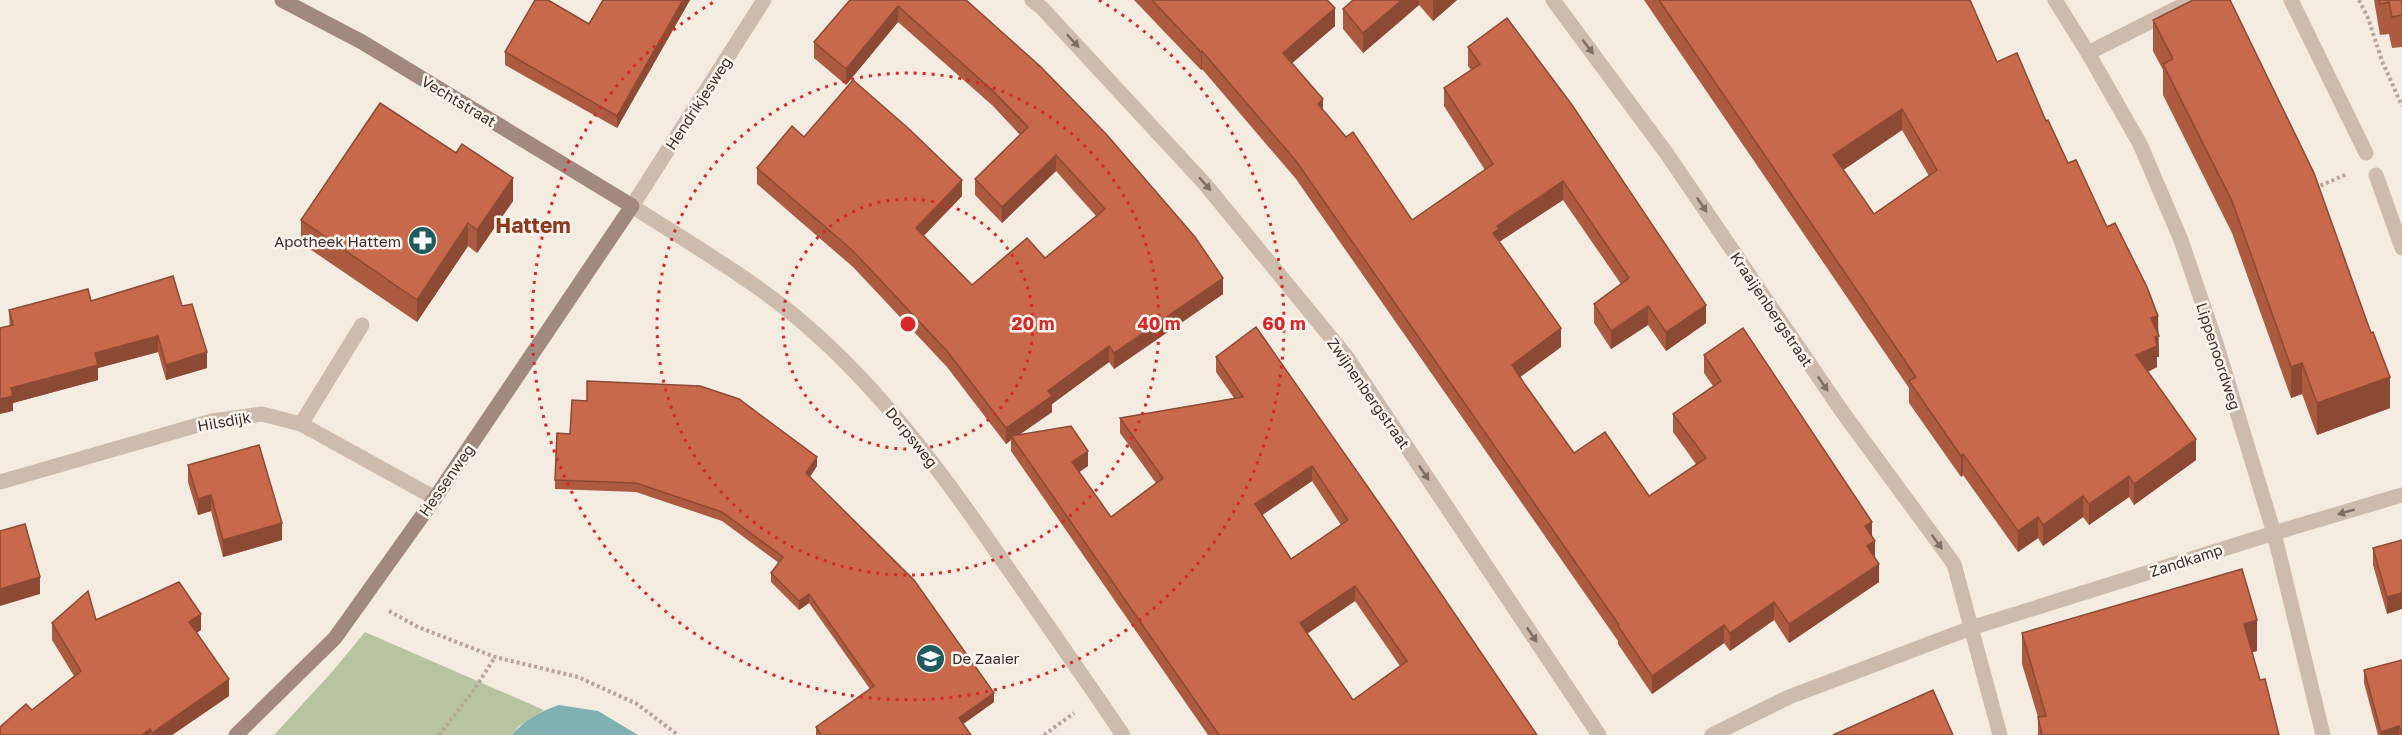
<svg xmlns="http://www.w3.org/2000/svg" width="2402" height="735" font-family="'Golos Text',sans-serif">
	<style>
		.green { fill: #b8c4a0 }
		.water { fill: #7fb0b2 }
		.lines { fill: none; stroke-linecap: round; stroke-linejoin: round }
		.path { stroke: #b9a596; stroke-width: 4; stroke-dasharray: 3 3; stroke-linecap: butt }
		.service { stroke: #cdbbac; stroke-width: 15 }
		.minor { stroke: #cdbbac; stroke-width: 15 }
		.tertiary { stroke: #cdbbac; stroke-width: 15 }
		.secondary { stroke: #a18a7d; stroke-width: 15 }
		.wall { fill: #ac5a40; fill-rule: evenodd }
		.shaded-wall { fill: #8c4a34 }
		.building { fill: #c8694b; stroke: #8c4a34; stroke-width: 1.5; fill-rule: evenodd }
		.oneway { fill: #7d6f65 }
		.ring { fill: none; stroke: #d62828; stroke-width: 3; stroke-dasharray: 3 6 }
		.labels { text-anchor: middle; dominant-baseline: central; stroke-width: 5; stroke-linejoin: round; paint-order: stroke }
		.street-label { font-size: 15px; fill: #3b302b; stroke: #fbf5ee }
		.poi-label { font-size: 15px; fill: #3b302b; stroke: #fbf5ee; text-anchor: end }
		.district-label { font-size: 21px; font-weight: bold; fill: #8c3b22; stroke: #fbf5ee }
		.centre { fill: #d62828; stroke: #fbf5ee; stroke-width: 3 }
		.ring-label { font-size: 18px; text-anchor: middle; font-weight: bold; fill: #d62828; stroke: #fbf5ee; stroke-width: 5; stroke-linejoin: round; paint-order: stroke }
	</style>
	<rect width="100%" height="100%" fill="#f4ebe1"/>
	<polygon class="green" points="365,632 544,710 519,726 512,735 274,735 332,672"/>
	<path class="water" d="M 559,705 L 598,711 L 638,735 L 512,735 C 524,720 541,711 559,705 Z"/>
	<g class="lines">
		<g class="path">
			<polyline points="2359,0 2368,18 2382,61 2402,106"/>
			<polyline points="2315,188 2347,174"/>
			<polyline points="389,611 418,627 495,657 578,677 637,704 678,735"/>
			<polyline points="439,735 474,690 495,657"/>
			<polyline points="1044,735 1074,713"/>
		</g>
		<g class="service">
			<polyline points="2291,0 2366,153"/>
			<polyline points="2088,53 2193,0"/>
			<polyline points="2376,175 2402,248"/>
			<polyline points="301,424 362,325"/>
		</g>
		<g class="minor">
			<polyline points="1032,0 1042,8 1205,184 1346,356 1599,735"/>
			<polyline points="1553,0 1667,154 1841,410 1954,564 2000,735"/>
			<polyline points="2055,0 2088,53 2140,144 2181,240 2215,340 2274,533 2323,735"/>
			<polyline points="632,206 764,0"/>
			<polyline points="0,482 212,421 262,414 301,424 435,498"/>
			<polyline points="1712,735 1789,697 1971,628 2274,533 2402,495"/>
		</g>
		<path class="tertiary" d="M 632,206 C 695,247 763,285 818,336 C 893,404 950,484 1007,567 C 1046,623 1085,679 1123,735"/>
		<polyline class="secondary" points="236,735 335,638 435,498 632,206 362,42 282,0"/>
	</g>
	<g class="wall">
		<polygon points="603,0 690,0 617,128 505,65 505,52 589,24"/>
		<path d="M 850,0 L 966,0 L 1223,294 L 1114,369 L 1109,362 L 1052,404 L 1052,412 L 1019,435 L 1088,466 L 1079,472 L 1111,517 L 1156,483 L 1120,433 L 1120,418 L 1234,398 L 1216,372 L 1216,357 L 1256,327 L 1537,735 L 1208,735 L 1011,451 L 1011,440 L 1006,444 L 947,367 L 853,267 L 757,184 L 757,168 L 804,137 L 962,196 L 923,236 L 972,285 L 1045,258 L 1096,216 L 1056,171 L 1002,223 L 975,195 L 975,179 L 1020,135 L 993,106 L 898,22 L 846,85 L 814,58 L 814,42 ZM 1312,481 L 1341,525 L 1291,559 L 1262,515 ZM 1355,601 L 1400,666 L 1353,700 L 1307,634 Z"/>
		<polygon points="1134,0 1327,0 1335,26 1292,63 1323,110 1412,220 1485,170 1444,106 1444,88 1471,70 1468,66 1468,47 1706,323 1666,351 1648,325 1611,349 1594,323 1594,304 1621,284 1563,200 1499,242 1561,347 1520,377 1574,453 1649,496 1696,464 1673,432 1673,414 1713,386 1704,373 1704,355 1872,537 1879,582 1789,643 1774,620 1730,651 1724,643 1652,694 1618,644 1618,641 1296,179 1202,69 1201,70"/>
		<polygon points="1353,0 1457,0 1433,21 1419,5 1363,53 1343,29 1343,9"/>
		<path d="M 1644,0 L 1970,0 L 1997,62 L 2046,121 L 2158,334 L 2159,357 L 2157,357 L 2157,367 L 2148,372 L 2196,460 L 2134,505 L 2129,497 L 2089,525 L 2083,517 L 2043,546 L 2038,538 L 2018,552 L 1963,475 L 1961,477 L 1909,403 L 1909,388 ZM 1902,130 L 1929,176 L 1874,214 L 1843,170 Z"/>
		<polygon points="2374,0 2402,0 2402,47 2392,48 2389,34 2380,35"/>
		<polygon points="2153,20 2390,408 2317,435 2302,394 2291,398 2232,233 2163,95 2163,70 2153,51"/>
		<polygon points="513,201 477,253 468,246 417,322 301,243 301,220"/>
		<polygon points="91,301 182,306 207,368 166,380 158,352 98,368 98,380 13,403 13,411 9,310"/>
		<polygon points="587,401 817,466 810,477 994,702 963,724 971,735 816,735 816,727 870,689 809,603 799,610 771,582 771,573 779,563 722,521 636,492 555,489 555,480 570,434"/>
		<polygon points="188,465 282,540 223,557 211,511 198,515 188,482"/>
		<polygon points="2402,540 2387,614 2373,565 2373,548"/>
		<polygon points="96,620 201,630 196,633 229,696 172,735 0,735 74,676 52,640 52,623"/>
		<polygon points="2022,633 2257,651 2252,652 2260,680 2279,735 2038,735 2038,717 2022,664"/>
		<polygon points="2402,660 2402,735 2378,735 2364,683 2364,670"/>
	</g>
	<g class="shaded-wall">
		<polygon points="683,0 690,0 617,128 617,116"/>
		<polygon points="1402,0 1419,0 1419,5 1363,53 1363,33"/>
		<polygon points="1435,0 1457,0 1433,21 1433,1"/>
		<polygon points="898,6 898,22 846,85 846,69"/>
		<polygon points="1335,8 1335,26 1283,71 1283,53"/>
		<polygon points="1202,51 1202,69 1201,70 1201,52"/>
		<polygon points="1323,99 1323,118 1318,104"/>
		<polygon points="1902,109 1902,130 1833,177 1833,155"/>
		<polygon points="1056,155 1056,171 1002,223 1002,207"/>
		<polygon points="513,178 513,201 477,253 477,230"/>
		<polygon points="962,180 962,196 916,244 916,228"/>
		<polygon points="1563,181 1563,200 1499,242 1493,233 1497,226"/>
		<polygon points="468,223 468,246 417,322 417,300"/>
		<polygon points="1223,278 1223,294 1114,369 1114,353"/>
		<polygon points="1706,305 1706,323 1666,351 1666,332"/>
		<polygon points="1648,306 1648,325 1611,349 1611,331"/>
		<polygon points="2158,316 2159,357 2157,357 2157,367 2136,377 2136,355 2151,318"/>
		<polygon points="1561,328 1561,347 1512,383 1512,365"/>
		<polygon points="158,336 158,352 98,368 98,380 13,403 13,411 0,414 0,399 11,388 95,353"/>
		<polygon points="1109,346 1109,362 1052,404 1052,412 1013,439 1011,436 1011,440 1006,444 1006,428 1048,391"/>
		<polygon points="207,352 207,368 166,380 166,365"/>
		<polygon points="2302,363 2302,394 2291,398 2291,367"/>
		<polygon points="2390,377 2390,408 2317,435 2317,403"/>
		<polygon points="2196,439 2196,460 2134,505 2134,484"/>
		<polygon points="1088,451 1088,466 1072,477 1072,462"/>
		<polygon points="1963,454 1963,475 1961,477 1961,456"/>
		<polygon points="817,457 817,466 806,482 806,473"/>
		<polygon points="1312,466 1312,481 1255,520 1255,504"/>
		<polygon points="2129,476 2129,497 2089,525 2089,504"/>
		<polygon points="211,495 211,511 198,515 198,499"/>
		<polygon points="2083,496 2083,517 2043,546 2043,525"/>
		<polygon points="2038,517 2038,538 2018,552 2018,531"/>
		<polygon points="1872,522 1872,540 1865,526"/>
		<polygon points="282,523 282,540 223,557 223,540"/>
		<polygon points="1875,541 1875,559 1867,546"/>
		<polygon points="1879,564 1879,582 1789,643 1789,624"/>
		<polygon points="40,577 40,594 0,606 0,589"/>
		<polygon points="1355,586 1355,601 1300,638 1300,623"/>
		<polygon points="2402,593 2402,609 2387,614 2387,597"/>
		<polygon points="809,594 809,603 799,610 799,601"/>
		<polygon points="1774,602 1774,620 1730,651 1730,633"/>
		<polygon points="201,614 201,630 189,638 189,622"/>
		<polygon points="2257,620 2257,651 2244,655 2244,624"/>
		<polygon points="1724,625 1724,643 1652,694 1652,676"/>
		<polygon points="229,679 229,696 172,735 152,735 152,733"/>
		<polygon points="994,693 994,702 959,727 959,718"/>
		<polygon points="2399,726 2399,735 2381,735 2381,732"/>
		<polygon points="150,729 150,735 142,735"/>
	</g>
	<g class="building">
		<polygon points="535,0 548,0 589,24 603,0 683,0 617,116 505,52"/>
		<polygon points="850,0 966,0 1041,67 1107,135 1195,237 1223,278 1114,353 1109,346 1048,391 1052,396 1006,428 947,351 853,251 757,168 792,126 804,137 853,80 908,128 962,180 916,228 972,285 1027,238 1045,258 1105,209 1056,155 1002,207 975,179 1028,127 993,91 898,6 846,69 814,42"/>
		<polygon points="1152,0 1327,0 1335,8 1283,53 1323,99 1318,104 1346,137 1353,132 1412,220 1493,164 1444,88 1480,64 1468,47 1507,18 1572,105 1706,305 1666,332 1648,306 1611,331 1594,304 1629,278 1563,181 1497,226 1499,229 1493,233 1561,328 1512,365 1526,386 1574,453 1605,432 1649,496 1706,458 1673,414 1721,381 1704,355 1743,328 1872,522 1865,526 1875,541 1867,546 1879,564 1789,624 1774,602 1730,633 1724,625 1652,676 1618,626 1619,625 1296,161 1202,51 1201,52"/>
		<polygon points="1353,0 1402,0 1363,33 1343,9"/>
		<path d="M 1659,0 L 1970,0 L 1997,62 L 2017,53 L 2046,121 L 2048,120 L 2068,163 L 2076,160 L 2107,227 L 2115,223 L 2147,287 L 2158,316 L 2151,318 L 2159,336 L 2155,337 L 2157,346 L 2136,355 L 2196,439 L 2134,484 L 2129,476 L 2089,504 L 2083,496 L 2043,525 L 2038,517 L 2018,531 L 1963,454 L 1961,456 L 1909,381 L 1916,377 ZM 1902,109 L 1937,170 L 1874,214 L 1833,155 Z"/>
		<polygon points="2193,0 2230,0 2314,173 2371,333 2373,332 2390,377 2317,403 2302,363 2291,367 2232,201 2163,64 2173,59 2153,20"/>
		<polygon points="2379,0 2402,0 2402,15 2392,17 2389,2 2380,4"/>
		<polygon points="380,103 456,153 462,144 513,178 477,230 468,223 417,300 301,220"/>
		<polygon points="173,276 182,306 192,304 207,352 166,365 158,336 95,353 98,365 11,388 13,396 0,399 0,328 13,325 9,310 88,289 91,301"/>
		<path d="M 1256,327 L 1393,523 L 1537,735 L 1219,735 L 1011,436 L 1071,426 L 1088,451 L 1072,462 L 1111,517 L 1163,478 L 1120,418 L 1243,397 L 1216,357 ZM 1312,466 L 1348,520 L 1291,559 L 1255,504 ZM 1355,586 L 1407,661 L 1353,700 L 1300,623 Z"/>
		<polygon points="587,381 700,386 739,399 817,457 806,473 914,580 994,693 959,718 971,735 821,735 816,727 874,686 809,594 799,601 771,573 783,557 722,512 636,483 555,480 557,433 570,434 572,400 587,401"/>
		<polygon points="259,445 282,523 223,540 211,495 198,499 188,465"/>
		<polygon points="25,524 40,577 0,589 0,531"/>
		<polygon points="2402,540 2402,593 2387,597 2373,548"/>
		<polygon points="2242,569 2257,620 2244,624 2260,680 2265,679 2279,735 2042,735 2038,717 2046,716 2022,633"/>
		<polygon points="179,582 201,614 189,622 229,679 152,733 150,729 142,735 0,735 0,727 26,704 32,710 81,671 52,623 88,591 96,620"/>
		<polygon points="2402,660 2402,735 2399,726 2381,732 2364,670"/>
		<polygon points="1933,690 1953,735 1833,735"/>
	</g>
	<defs><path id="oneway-solid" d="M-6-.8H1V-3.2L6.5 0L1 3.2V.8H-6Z" transform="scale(1.5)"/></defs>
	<g class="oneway">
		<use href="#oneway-solid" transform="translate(1073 41) rotate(47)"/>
		<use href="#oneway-solid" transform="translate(1588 47) rotate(53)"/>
		<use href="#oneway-solid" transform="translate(1205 184) rotate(49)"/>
		<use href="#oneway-solid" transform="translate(1702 205) rotate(56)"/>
		<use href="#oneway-solid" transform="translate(1823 384) rotate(56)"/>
		<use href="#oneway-solid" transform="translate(1424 473) rotate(56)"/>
		<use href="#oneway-solid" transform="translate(2346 512) rotate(164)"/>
		<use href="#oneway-solid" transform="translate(1937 542) rotate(54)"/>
		<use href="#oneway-solid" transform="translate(1532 635) rotate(56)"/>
	</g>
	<g class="ring">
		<circle cx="908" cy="324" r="125"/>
		<circle cx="908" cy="324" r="251"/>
		<path d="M1099 0A376 376 0 1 1 717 0"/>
	</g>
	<defs>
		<symbol id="pharmacy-disc" viewBox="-11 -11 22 22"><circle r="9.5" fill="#1f5a5e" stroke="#fbf5ee"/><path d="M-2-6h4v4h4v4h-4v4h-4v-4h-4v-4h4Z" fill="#fff"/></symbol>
		<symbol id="school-disc" viewBox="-11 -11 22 22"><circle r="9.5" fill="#1f5a5e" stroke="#fbf5ee"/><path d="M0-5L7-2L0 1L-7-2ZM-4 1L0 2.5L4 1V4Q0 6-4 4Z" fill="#fff"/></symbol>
	</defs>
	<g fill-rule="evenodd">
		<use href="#pharmacy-disc" x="406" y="224" width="33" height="33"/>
		<use href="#school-disc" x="914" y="642" width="33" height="33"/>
	</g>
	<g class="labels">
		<g class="street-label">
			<text transform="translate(459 101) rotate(31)">Vechtstraat</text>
			<text transform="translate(698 103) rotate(-57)">Hendrikjesweg</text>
			<text transform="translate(1772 309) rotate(56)">Kraaijenbergstraat</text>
			<text transform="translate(2219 356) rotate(72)">Lippenoordweg</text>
			<text transform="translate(1369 393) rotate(55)">Zwijnenbergstraat</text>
			<text transform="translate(224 421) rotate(-10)">Hilsdijk</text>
			<text transform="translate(912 437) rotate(51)">Dorpsweg</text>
			<text transform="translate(446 480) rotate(-55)">Hessenweg</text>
			<text transform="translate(2186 560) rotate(-18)">Zandkamp</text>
		</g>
		<g class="poi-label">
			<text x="401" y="241">Apotheek Hattem</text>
			<text x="952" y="658" text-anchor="start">De Zaaier</text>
		</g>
		<g class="district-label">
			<text x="533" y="225">Hattem</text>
		</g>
	</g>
	<circle cx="908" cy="324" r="9" class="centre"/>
	<g class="ring-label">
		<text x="1033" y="330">20 m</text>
		<text x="1159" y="330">40 m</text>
		<text x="1284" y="330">60 m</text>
	</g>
</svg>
